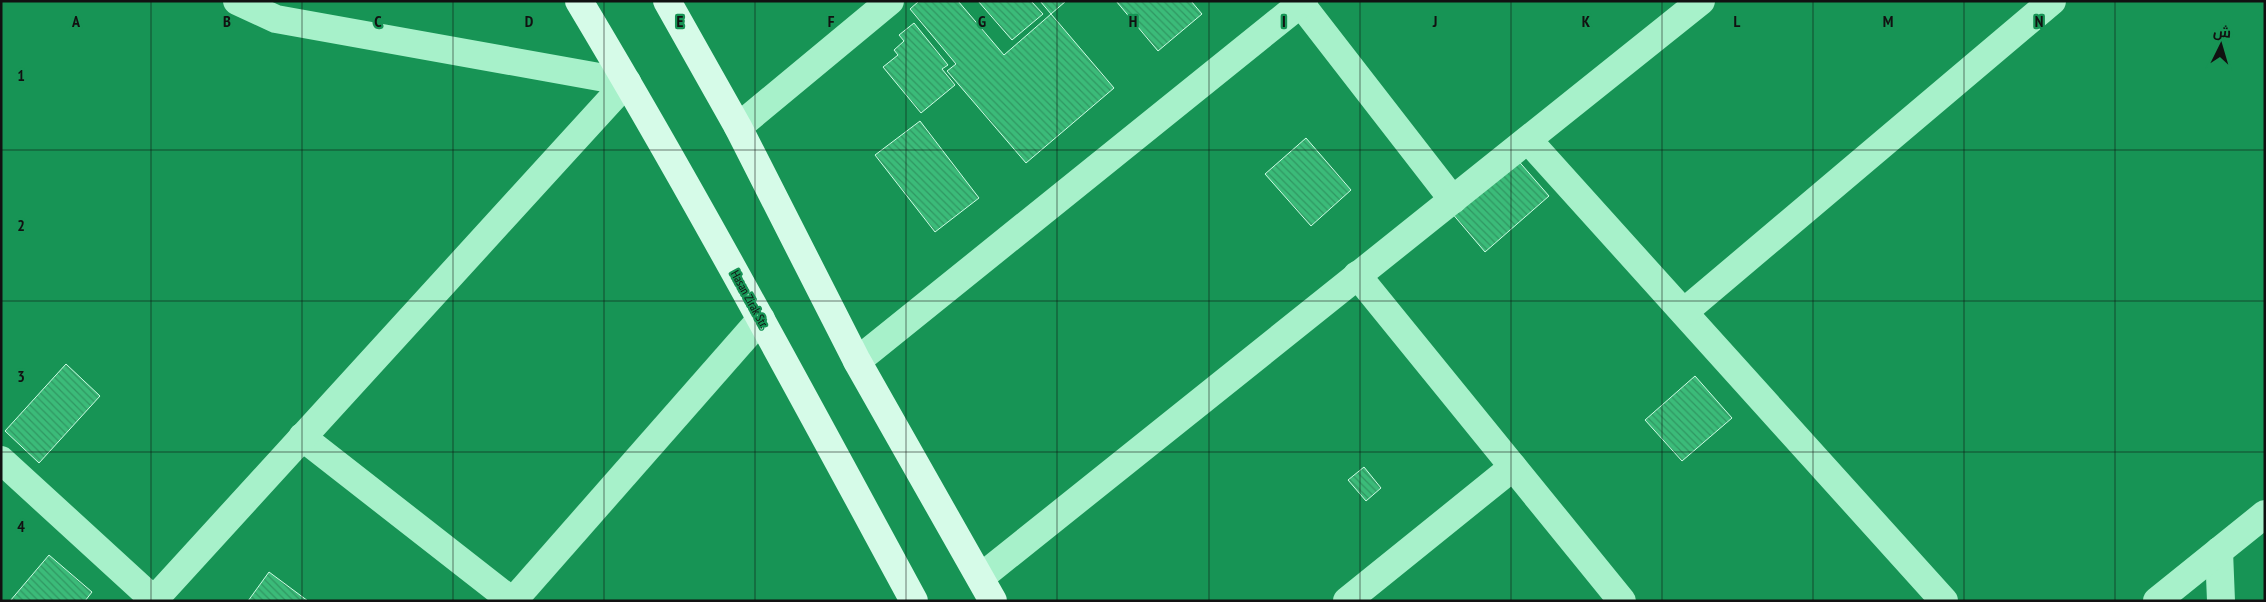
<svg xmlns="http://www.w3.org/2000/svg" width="2266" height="602" font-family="'PT Sans Narrow',Cairo,sans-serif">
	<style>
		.building { fill: url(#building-back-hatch); stroke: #cefce4 }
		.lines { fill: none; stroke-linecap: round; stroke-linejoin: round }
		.minor { stroke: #a7f1ca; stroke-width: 28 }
		.secondary { stroke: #d6fbe8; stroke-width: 28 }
		.grid { fill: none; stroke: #111; stroke-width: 1; stroke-opacity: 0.55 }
		.labels { text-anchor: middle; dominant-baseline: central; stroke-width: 4.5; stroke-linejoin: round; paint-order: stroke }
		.street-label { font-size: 12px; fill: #111; stroke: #179455 }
		.grid-label { font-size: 16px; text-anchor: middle; font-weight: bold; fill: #111; stroke: #179455; stroke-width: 4.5; stroke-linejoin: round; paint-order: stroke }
	</style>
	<defs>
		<pattern id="building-back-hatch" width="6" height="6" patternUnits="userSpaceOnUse" patternTransform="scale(1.25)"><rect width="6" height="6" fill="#3bbb79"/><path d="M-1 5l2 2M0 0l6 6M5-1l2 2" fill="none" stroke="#309762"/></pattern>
	</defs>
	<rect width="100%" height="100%" fill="#179455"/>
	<g class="building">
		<polygon points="919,1 958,1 1004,55 1051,14 1114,88 1026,163 947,71 956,64 910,9"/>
		<polygon points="978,1 1031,1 1043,14 1012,40"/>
		<polygon points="1040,1 1066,1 1051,14"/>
		<polygon points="1116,1 1191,1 1202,14 1158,51"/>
		<polygon points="914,23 948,65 942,69 955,85 921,113 883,67 898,55 894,50 904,41 899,35"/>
		<polygon points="920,121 979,198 935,232 875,155"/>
		<polygon points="1306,138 1351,190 1311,226 1265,174"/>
		<polygon points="1515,157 1549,196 1485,252 1451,212"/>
		<polygon points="66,364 100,396 39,463 5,431"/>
		<polygon points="1695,376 1732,418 1682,461 1645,420"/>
		<polygon points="1364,467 1381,488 1366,501 1348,480"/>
		<polygon points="49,555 92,592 85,601 10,601"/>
		<polygon points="269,572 308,601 248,601"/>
	</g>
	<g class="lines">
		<g class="minor">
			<polyline points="237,1 276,19 627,82"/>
			<polyline points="1301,4 1453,200"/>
			<polyline points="738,127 890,1"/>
			<polyline points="1528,140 1944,601"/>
			<polyline points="1357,275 1622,601"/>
			<polyline points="1684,312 2052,1"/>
			<polyline points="857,361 1304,1"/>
			<polyline points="302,437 512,601"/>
			<polyline points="1,460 154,600"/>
			<polyline points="2219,551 2221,601"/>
			<polyline points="981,577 1701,1"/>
			<polyline points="153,601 627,82"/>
			<polyline points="513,601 761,319"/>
			<polyline points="1347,601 1513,467"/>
			<polyline points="2157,601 2265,514"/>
		</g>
		<g class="secondary">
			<path d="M 579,1 C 697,198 805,400 914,601"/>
			<polyline points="667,1 738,127 857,361 993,601"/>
		</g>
	</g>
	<path class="grid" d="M 151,1 L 151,601M 302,1 L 302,601M 453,1 L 453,601M 604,1 L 604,601M 755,1 L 755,601M 906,1 L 906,601M 1057,1 L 1057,601M 1209,1 L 1209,601M 1360,1 L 1360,601M 1511,1 L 1511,601M 1662,1 L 1662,601M 1813,1 L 1813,601M 1964,1 L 1964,601M 2115,1 L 2115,601M 1,150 L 2265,150M 1,301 L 2265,301M 1,452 L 2265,452"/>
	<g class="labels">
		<g class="street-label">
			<text transform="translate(750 299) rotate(61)">Hasan Zirak Str.</text>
		</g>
	</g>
	<g class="grid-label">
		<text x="76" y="27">A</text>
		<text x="227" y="27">B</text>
		<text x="378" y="27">C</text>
		<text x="529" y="27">D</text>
		<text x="680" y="27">E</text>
		<text x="831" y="27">F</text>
		<text x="982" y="27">G</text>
		<text x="1133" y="27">H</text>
		<text x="1284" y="27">I</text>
		<text x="1435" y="27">J</text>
		<text x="1586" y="27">K</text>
		<text x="1737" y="27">L</text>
		<text x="1888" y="27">M</text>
		<text x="2039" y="27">N</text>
		<text x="21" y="81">1</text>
		<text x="21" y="231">2</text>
		<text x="21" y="382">3</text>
		<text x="21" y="532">4</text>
	</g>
	<rect width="2266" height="602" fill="none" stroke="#111111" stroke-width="5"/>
	<g transform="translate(2221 45) rotate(5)" stroke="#179455" stroke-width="4" paint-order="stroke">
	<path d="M0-4L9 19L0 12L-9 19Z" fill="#111111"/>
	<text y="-8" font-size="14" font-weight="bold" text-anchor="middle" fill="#111111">ش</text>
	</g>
</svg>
